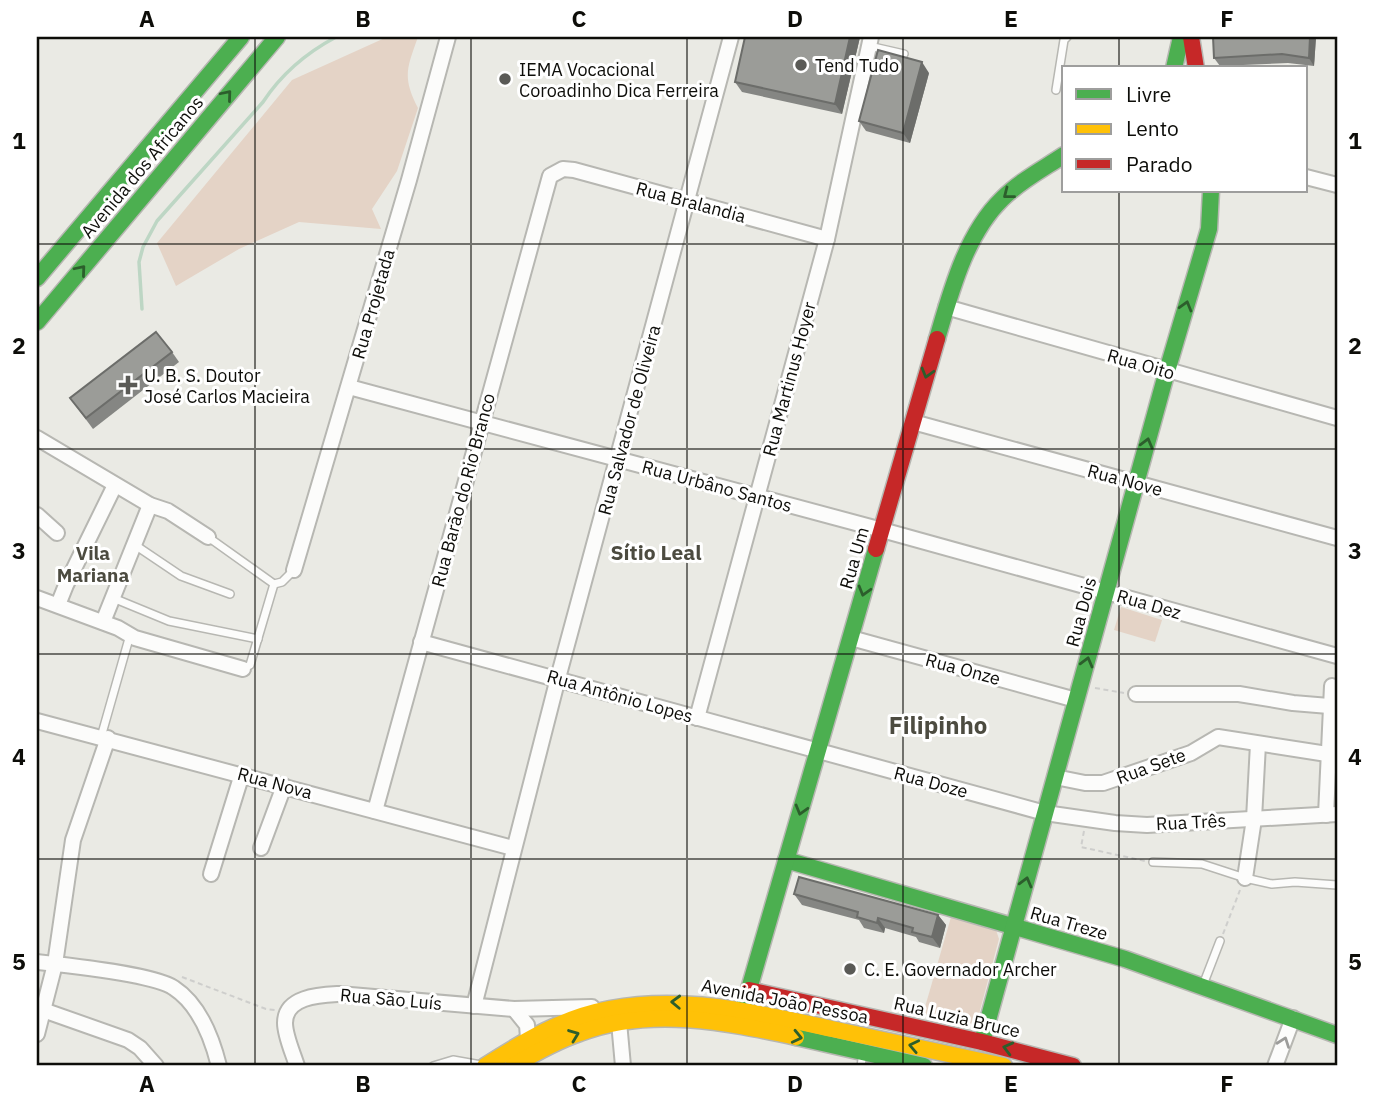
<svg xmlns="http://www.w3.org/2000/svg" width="1374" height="1103" font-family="'IBM Plex Sans',sans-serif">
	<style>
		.green { fill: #e4d3c6 }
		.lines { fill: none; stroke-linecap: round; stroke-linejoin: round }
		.stream { stroke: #bdd6c4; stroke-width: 3.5 }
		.lane-casing { stroke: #b7b7b2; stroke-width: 10 }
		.street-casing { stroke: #b7b7b2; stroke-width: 18 }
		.fast-casing { stroke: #b7b7b2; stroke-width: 19 }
		.slow-casing { stroke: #b7b7b2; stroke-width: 19 }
		.jam-casing { stroke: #b7b7b2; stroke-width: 19 }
		.path { stroke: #cececc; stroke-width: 2; stroke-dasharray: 5 3.5; stroke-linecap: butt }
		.lane { stroke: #fcfcfb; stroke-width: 7 }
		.street { stroke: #fcfcfb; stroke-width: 14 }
		.fast { stroke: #4caf50; stroke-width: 16 }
		.slow { stroke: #ffc107; stroke-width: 16 }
		.jam { stroke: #c62828; stroke-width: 16 }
		.wall { fill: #858683 }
		.shaded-wall { fill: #6c6d6a }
		.building { fill: #9b9c98; stroke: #6c6d6a; stroke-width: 2 }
		.oneway { stroke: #2c5e2c }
		.oneway2 { stroke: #9c9c9a }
		.grid { fill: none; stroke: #0d0d09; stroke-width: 2; stroke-opacity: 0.55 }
		.poi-dot { fill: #5a5a56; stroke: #fff; stroke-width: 2.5 }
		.labels { text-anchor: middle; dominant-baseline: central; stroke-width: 6; stroke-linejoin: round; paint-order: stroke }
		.poi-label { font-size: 18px; fill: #0d0d09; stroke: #fff; text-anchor: start }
		.street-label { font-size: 18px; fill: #0d0d09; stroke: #fff }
		.neighbourhood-label { font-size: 19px; font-weight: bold; fill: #4c4b40; stroke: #fff }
		.quarter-label { font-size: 21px; font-weight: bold; fill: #4c4b40; stroke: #fff }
		.district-label { font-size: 24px; font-weight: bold; fill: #4c4b40; stroke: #fff }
		.neatline { fill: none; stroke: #0d0d09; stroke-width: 2.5 }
		.grid-label { font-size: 23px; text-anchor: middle; font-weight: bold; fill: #0d0d09 }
	</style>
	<rect width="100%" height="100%" fill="#eaeae4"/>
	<g class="green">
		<path d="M 387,37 L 418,37 C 407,68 402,77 418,108 L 397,171 L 372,209 L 381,229 L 299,222 L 239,249 L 176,286 L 157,243 L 292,80 Z"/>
		<polygon points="1121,607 1162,620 1155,642 1114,630"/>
		<polygon points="951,917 996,930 999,939 978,1018 971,1024 923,1014"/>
	</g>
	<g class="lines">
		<path class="stream" d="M 142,309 L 139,262 L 143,247 L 157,221 L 263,102 C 282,73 306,53 336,37"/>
		<defs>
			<g id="lane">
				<polyline points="869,46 904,54"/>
				<polyline points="1056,90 1064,40 1067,37"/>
				<polyline points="208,537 274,584 250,665 243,669"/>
				<polyline points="135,545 181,576 230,594"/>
				<polyline points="274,584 282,582 294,570"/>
				<polyline points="113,598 169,621 258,639"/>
				<polyline points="101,737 130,635"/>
				<polyline points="1153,862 1202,864 1245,878 1272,884 1295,882 1337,885"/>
				<polyline points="1203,985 1220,941"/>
				<polyline points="433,1066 453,1060 481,1065"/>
				<polyline points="861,1066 863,1053"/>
			</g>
			<g id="street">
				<polyline points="1306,177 1337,185"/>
				<polyline points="946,307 1337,418"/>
				<polyline points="349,387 882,530 1337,656"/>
				<polyline points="913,422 1337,538"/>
				<polyline points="37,438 150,505 168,511 208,537"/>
				<polyline points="37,515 57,533"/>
				<polyline points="294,570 409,180 448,37"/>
				<polyline points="37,598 118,628 135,638 243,669"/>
				<polyline points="58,605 66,585 115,485"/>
				<polyline points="103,622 150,505"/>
				<polyline points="851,638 1076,700"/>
				<polyline points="421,642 1045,813 1115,823 1147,825 1337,814"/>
				<polyline points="1136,694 1239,694 1293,703 1329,706"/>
				<polyline points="697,718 827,239 871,37"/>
				<polyline points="37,721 513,848"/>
				<polyline points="1055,777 1085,783 1103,783 1191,753 1218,737 1327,754"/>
				<polyline points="375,811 550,176 563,169 574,170 827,239"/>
				<polyline points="1326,815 1332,686"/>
				<polyline points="261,848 284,786"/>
				<polyline points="211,874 242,774"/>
				<polyline points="1245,878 1254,819 1258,744"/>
				<path d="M 37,962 C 65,965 154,974 174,988 C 200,1005 212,1038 219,1066"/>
				<polyline points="474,1006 558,678 731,37"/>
				<polyline points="514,1009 527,1025 528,1038"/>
				<polyline points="43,1010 128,1040 140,1048 156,1066"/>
				<polyline points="619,1022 623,1066"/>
				<polyline points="37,1034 55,964 73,840 108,738"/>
				<path d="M 297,1066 C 293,1053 285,1036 285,1023 C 285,996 321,995 339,994 L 514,1009 L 592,1007"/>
				<polyline points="1275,1066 1293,1018"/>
			</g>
			<g id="fast">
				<polyline points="1174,68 1181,37"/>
				<polyline points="37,278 241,37"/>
				<polyline points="37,322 277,37"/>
				<path d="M 937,339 C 951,291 966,234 1002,199 C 1020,181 1043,169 1064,155"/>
				<polyline points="786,860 1125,959 1337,1035"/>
				<polyline points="743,1010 876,549"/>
				<polyline points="796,1037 924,1066"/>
				<polyline points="982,1042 1167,371 1209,229 1211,191"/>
			</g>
			<g id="slow">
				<path d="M 485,1066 C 524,1041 564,1017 610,1009 C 686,995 758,1013 832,1029 C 889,1041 947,1054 1004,1066"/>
				<path d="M 513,1066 C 535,1053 556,1041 580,1033 C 650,1006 726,1022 796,1037"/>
			</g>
			<g id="jam">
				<polyline points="1191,37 1196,68"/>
				<polyline points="876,549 937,339"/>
				<polyline points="749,990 982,1042 1073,1066"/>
			</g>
		</defs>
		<use href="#lane" class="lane-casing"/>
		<use href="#street" class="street-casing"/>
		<use href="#fast" class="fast-casing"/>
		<use href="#slow" class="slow-casing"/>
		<use href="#jam" class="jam-casing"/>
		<g class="path">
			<polyline points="1095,688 1124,693"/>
			<polyline points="1084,831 1081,847 1145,861"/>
			<polyline points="1223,934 1240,890"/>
			<polyline points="182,977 266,1009 275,1010"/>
		</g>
		<use href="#lane" class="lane"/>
		<use href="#street" class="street"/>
		<use href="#fast" class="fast"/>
		<use href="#slow" class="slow"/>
		<use href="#jam" class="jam"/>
	</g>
	<g class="wall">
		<polygon points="745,37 860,37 842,114 742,92 735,82"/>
		<polygon points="1213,37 1316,37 1314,66 1288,63 1220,66 1214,58"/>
		<polygon points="929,73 910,143 866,131 859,121"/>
		<polygon points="172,352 179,362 93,429 70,398"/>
		<polygon points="794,894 938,915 946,925 940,948 919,942 916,937 885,928 884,933 864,928 859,920 802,905"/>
	</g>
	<g class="shaded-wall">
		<polygon points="850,37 860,37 842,114 835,104"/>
		<polygon points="1310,37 1316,37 1314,66 1309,58"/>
		<polygon points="922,62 929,73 910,143 903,133"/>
		<polygon points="938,915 946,925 940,948 932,937"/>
		<polygon points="878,918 885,928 884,933 877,923"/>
	</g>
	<g class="building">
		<polygon points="745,37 850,37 835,104 735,82"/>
		<polygon points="1213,37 1310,37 1309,58 1282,54 1214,58"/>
		<polygon points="878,50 922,62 903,133 859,121"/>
		<polygon points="156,332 172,352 86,418 70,398"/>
		<polygon points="799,877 938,915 932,937 912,932 913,928 878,918 877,923 857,917 858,912 794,894"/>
	</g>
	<defs><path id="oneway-chevron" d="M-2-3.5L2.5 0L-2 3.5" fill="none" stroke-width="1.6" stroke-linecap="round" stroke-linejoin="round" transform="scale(1.75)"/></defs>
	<g class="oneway">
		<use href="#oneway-chevron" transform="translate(227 95) rotate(-50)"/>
		<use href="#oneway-chevron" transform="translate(1008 194) rotate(142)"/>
		<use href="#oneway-chevron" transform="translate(81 270) rotate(-50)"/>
		<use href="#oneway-chevron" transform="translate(1186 306) rotate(-74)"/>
		<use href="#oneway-chevron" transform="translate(927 373) rotate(106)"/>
		<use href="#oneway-chevron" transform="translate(1147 443) rotate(-75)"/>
		<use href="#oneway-chevron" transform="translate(864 591) rotate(106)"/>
		<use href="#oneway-chevron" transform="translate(1087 662) rotate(-75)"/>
		<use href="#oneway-chevron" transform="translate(801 810) rotate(106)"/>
		<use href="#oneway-chevron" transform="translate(1026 882) rotate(-75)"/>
		<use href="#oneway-chevron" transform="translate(676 1002) rotate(-178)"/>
		<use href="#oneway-chevron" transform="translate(574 1035) rotate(-21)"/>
		<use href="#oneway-chevron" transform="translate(797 1037) rotate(13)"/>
		<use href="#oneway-chevron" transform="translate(914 1046) rotate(-168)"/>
		<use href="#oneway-chevron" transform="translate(1008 1048) rotate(-166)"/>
	</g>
	<use class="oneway2" href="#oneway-chevron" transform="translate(1284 1042) rotate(-70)"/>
	<path class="grid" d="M 255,37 L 255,1066M 471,37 L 471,1066M 687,37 L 687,1066M 903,37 L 903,1066M 1119,37 L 1119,68M 1119,191 L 1119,1066M 37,244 L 1337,244M 37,449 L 1337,449M 37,654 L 1337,654M 37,859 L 1337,859"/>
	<g class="poi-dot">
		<circle cx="801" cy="65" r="7"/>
		<circle cx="505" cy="79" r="7"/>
		<path d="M124.5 374.5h7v7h7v7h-7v7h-7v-7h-7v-7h7z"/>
		<circle cx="850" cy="969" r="7"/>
	</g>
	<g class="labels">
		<g class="poi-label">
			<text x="815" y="65">Tend Tudo</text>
			<text x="519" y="69">IEMA Vocacional<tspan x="519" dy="21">Coroadinho Dica Ferreira</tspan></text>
			<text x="144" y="375">U. B. S. Doutor<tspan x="144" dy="21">José Carlos Macieira</tspan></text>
			<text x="864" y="969">C. E. Governador Archer</text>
		</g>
		<g class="street-label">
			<text transform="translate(142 167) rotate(-50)">Avenida dos Africanos</text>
			<text transform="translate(691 202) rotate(15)">Rua Bralandia</text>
			<text transform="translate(373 304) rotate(-74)">Rua Projetada</text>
			<text transform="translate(1141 364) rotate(16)">Rua Oito</text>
			<text transform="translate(789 379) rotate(-75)">Rua Martinus Hoyer</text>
			<text transform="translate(629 420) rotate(-75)">Rua Salvador de Oliveira</text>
			<text transform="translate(1125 480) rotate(15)">Rua Nove</text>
			<text transform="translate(717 486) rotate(15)">Rua Urbâno Santos</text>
			<text transform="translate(463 490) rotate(-75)">Rua Barão do Rio Branco</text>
			<text transform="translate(854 558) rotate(-74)">Rua Um</text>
			<text transform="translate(1149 604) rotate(16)">Rua Dez</text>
			<text transform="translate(1081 612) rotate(-75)">Rua Dois</text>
			<text transform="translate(963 669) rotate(15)">Rua Onze</text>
			<text transform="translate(620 696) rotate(16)">Rua Antônio Lopes</text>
			<text transform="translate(1151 766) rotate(-20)">Rua Sete</text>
			<text transform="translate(931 782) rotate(15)">Rua Doze</text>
			<text transform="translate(275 783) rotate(15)">Rua Nova</text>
			<text transform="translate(1191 822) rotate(-3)">Rua Três</text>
			<text transform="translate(1069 923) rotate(16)">Rua Treze</text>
			<text transform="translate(391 999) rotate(5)">Rua São Luís</text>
			<text transform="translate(785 1001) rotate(11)">Avenida João Pessoa</text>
			<text transform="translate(957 1017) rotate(13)">Rua Luzia Bruce</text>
		</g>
		<g class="neighbourhood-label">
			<text x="93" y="553">Vila<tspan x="93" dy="22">Mariana</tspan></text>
		</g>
		<g class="quarter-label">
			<text x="656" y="552">Sítio Leal</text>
		</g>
		<g class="district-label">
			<text x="938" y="725">Filipinho</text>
		</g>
	</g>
	<rect width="1374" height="1103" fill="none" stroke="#ffffff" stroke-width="77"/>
	<rect x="1062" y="66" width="245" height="126" fill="#ffffff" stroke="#9e9e9d" stroke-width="2"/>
	<rect x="1076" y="89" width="35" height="10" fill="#4caf50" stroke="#9e9e9d" stroke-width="2"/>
	<text x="1126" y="102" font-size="21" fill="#0d0d09">Livre</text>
	<rect x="1076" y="124" width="35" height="10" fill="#ffc107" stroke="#9e9e9d" stroke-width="2"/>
	<text x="1126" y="136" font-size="21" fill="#0d0d09">Lento</text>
	<rect x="1076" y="159" width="35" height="10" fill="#c62828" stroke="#9e9e9d" stroke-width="2"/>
	<text x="1126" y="172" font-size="21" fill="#0d0d09">Parado</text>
	<rect x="38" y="38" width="1298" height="1026" class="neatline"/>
	<g class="grid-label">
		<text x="147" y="27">A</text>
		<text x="363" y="27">B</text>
		<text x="579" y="27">C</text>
		<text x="795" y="27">D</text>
		<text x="1011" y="27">E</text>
		<text x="1227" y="27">F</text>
		<text x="19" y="149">1</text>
		<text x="1355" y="149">1</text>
		<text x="19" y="354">2</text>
		<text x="1355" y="354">2</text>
		<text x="19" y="559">3</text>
		<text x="1355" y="559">3</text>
		<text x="19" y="765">4</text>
		<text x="1355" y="765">4</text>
		<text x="19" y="970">5</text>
		<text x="1355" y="970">5</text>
		<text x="147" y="1092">A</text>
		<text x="363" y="1092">B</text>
		<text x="579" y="1092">C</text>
		<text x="795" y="1092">D</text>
		<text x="1011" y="1092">E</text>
		<text x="1227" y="1092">F</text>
	</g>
</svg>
